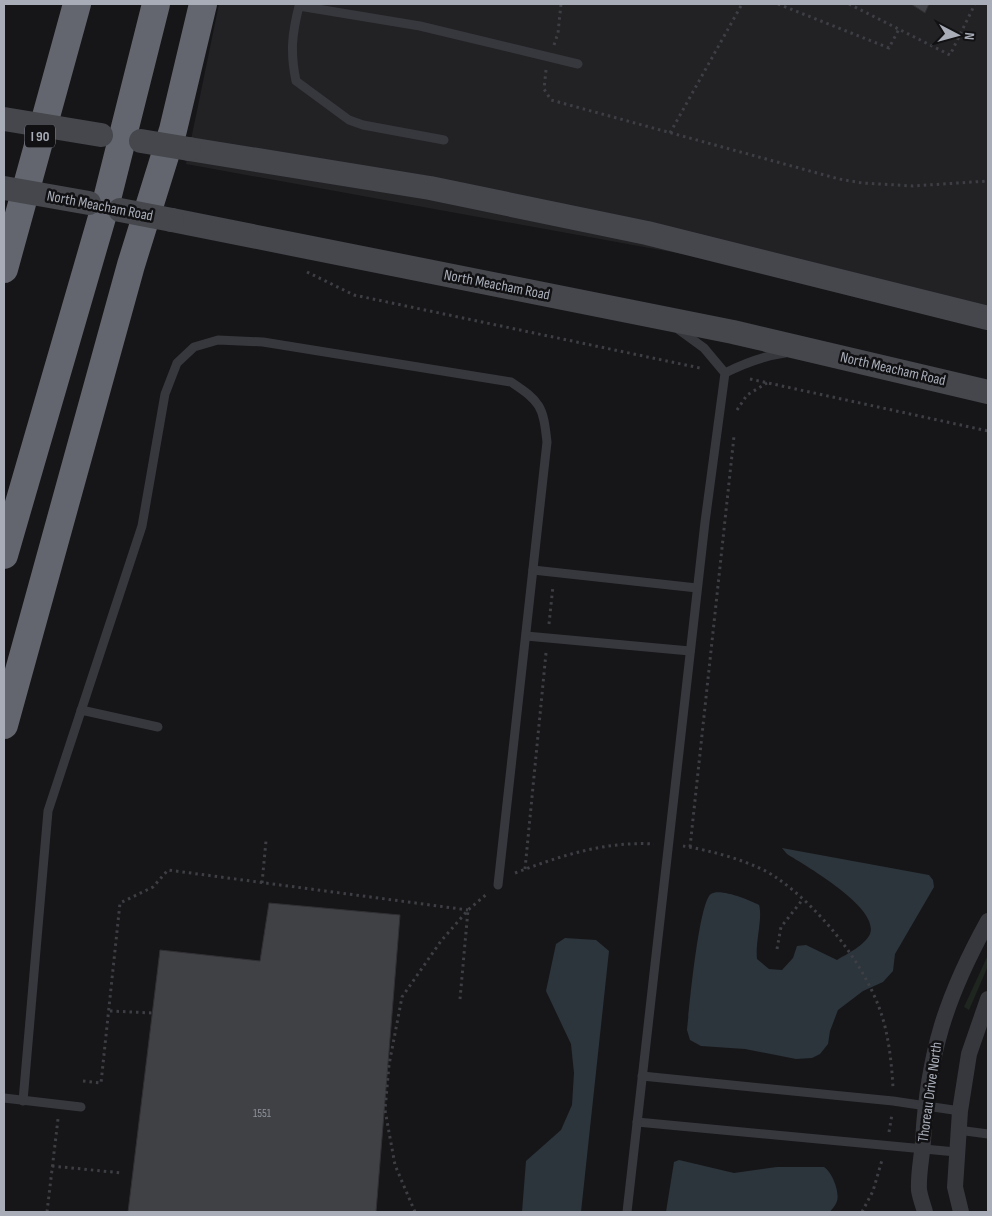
<svg xmlns="http://www.w3.org/2000/svg" width="992" height="1216" font-family="'Sofia Sans Condensed',sans-serif">
	<style>
		.built { fill: #222225 }
		.green { fill: #1e261f }
		.water { fill: #2c353c }
		.building { fill: #404145; stroke: #303034 }
		.lines { fill: none; stroke-linecap: round; stroke-linejoin: round }
		.path { stroke: #3d3f44; stroke-width: 3; stroke-dasharray: 2.5 4; stroke-linecap: butt }
		.lane { stroke: #37383d; stroke-width: 9 }
		.street { stroke: #37383d; stroke-width: 16 }
		.secondary { stroke: #45474d; stroke-width: 24 }
		.highway { stroke: #63666e; stroke-width: 28 }
		.secondary-bridge { stroke: #45474d; stroke-width: 24 }
		.labels { text-anchor: middle; dominant-baseline: central; stroke-width: 5; stroke-linejoin: round; paint-order: stroke }
		.number-label { font-size: 12px; fill: #8e929b }
		.shield { fill: #111113; stroke: #7b7e86; stroke-width: 1 }
		.shield-label { font-size: 14px; font-weight: bold; fill: #a8adb8 }
		.street-label { font-size: 15px; fill: #a8adb8; stroke: #111113 }
	</style>
	<rect width="100%" height="100%" fill="#161618"/>
	<polygon class="built" points="219,4 988,4 988,315 826,280 186,164"/>
	<polygon class="green" points="988,955 988,966 969,1010 964,1007"/>
	<g class="water">
		<path d="M 782,848 L 929,875 L 933,880 L 934,887 L 895,954 L 893,971 L 883,982 L 863,991 L 838,1010 L 830,1031 L 828,1044 L 820,1054 L 812,1058 L 796,1059 L 745,1049 L 701,1046 L 690,1040 L 687,1030 C 689,1010 699,901 711,894 C 720,888 749,900 759,905 C 763,918 755,942 757,959 L 769,969 L 782,970 L 793,958 L 797,946 L 806,945 L 837,960 C 847,954 865,945 870,934 C 880,908 806,866 787,854 Z"/>
		<polygon points="565,938 596,940 609,951 581,1212 522,1212 526,1161 561,1130 572,1105 574,1073 571,1044 546,991 556,944"/>
		<path d="M 679,1160 L 734,1173 L 777,1167 L 824,1167 C 832,1172 840,1192 837,1201 C 836,1205 832,1209 830,1212 L 666,1212 L 674,1162 Z"/>
	</g>
	<g class="building">
		<polygon points="911,4 929,4 925,13"/>
		<polygon points="269,903 400,915 376,1212 128,1212 160,950 260,961"/>
	</g>
	<g class="lines">
		<g class="path">
			<polyline points="778,4 889,48 899,29"/>
			<polyline points="849,4 950,55 975,4"/>
			<polyline points="554,45 558,33 561,4"/>
			<polyline points="546,70 544,89 551,100 839,179 862,183 913,186 988,181"/>
			<polyline points="670,133 742,4"/>
			<polyline points="307,272 354,295 700,368"/>
			<polyline points="750,379 988,431"/>
			<polyline points="737,410 747,395 767,383"/>
			<polyline points="549,624 553,586"/>
			<path d="M 683,846 C 709,850 755,862 777,878 C 823,910 874,974 886,1031 C 890,1049 892,1069 893,1088"/>
			<polyline points="690,847 734,436"/>
			<polyline points="525,869 546,653"/>
			<path d="M 515,873 C 560,856 605,841 654,844"/>
			<polyline points="262,883 266,841"/>
			<polyline points="777,949 781,927 803,899"/>
			<polyline points="460,999 468,910"/>
			<polyline points="110,1011 152,1013"/>
			<polyline points="83,1081 101,1083 120,903 153,887 168,870 468,910"/>
			<polyline points="889,1132 892,1114"/>
			<polyline points="52,1166 122,1173"/>
			<polyline points="47,1212 58,1119"/>
			<polyline points="415,1212 395,1165 385,1110 389,1065 402,997 441,941 468,910 488,893"/>
			<polyline points="862,1212 873,1191 882,1160"/>
		</g>
		<g class="lane">
			<path d="M 444,140 L 363,125 L 349,120 L 296,81 C 290,52 292,34 299,6 L 420,26 L 578,64"/>
			<path d="M 725,373 C 745,363 763,356 785,353"/>
			<polyline points="533,570 697,588"/>
			<polyline points="526,636 690,651"/>
			<polyline points="81,710 158,727"/>
			<polyline points="642,1076 893,1101 960,1111"/>
			<polyline points="4,1098 81,1107"/>
			<path d="M 23,1101 L 48,811 L 142,526 L 165,394 L 177,363 L 194,347 L 218,340 L 263,342 L 511,382 C 541,402 543,406 547,442 L 498,885"/>
			<polyline points="637,1122 956,1152"/>
			<polyline points="958,1130 988,1134"/>
			<polyline points="627,1212 705,522 725,373 704,348 678,329"/>
		</g>
		<g class="street">
			<path d="M 925,1212 C 923,1205 920,1197 919,1190 C 918,1174 922,1157 923,1141 C 928,1053 946,997 988,921"/>
			<polyline points="961,1212 955,1187 960,1111 969,1054 988,999"/>
		</g>
		<g class="secondary">
			<polyline points="189,149 430,188 647,233 988,318"/>
			<polyline points="172,220 733,332 988,392"/>
		</g>
		<g class="highway">
			<polyline points="4,269 77,4"/>
			<polyline points="4,555 105,207 156,4"/>
			<polyline points="4,725 131,265 173,130 203,4"/>
		</g>
		<g class="secondary-bridge">
			<polyline points="4,119 101,135"/>
			<polyline points="141,141 189,149"/>
			<polyline points="4,188 89,203"/>
			<polyline points="120,210 172,220"/>
		</g>
	</g>
	<g class="labels">
		<g class="number-label">
			<text x="262" y="1113">1551</text>
		</g>
		<rect class="shield" x="25" y="124.5" width="30" height="23" rx="4"/>
		<g class="shield-label">
			<text x="40" y="136">I 90</text>
		</g>
		<g class="street-label">
			<text transform="translate(100 206) rotate(11)">North Meacham Road</text>
			<text transform="translate(497 285) rotate(11)">North Meacham Road</text>
			<text transform="translate(893 369) rotate(13)">North Meacham Road</text>
			<text transform="translate(930 1092) rotate(-82)">Thoreau Drive North</text>
		</g>
	</g>
	<rect width="992" height="1216" fill="none" stroke="#a8adb8" stroke-width="10"/>
	<g transform="translate(957 35) rotate(96)" stroke="#111113" stroke-width="4" paint-order="stroke">
	<path d="M0-4L9 19L0 12L-9 19Z" fill="#a8adb8"/>
	<text y="-8" font-size="14" font-weight="bold" text-anchor="middle" fill="#a8adb8">N</text>
	</g>
</svg>
